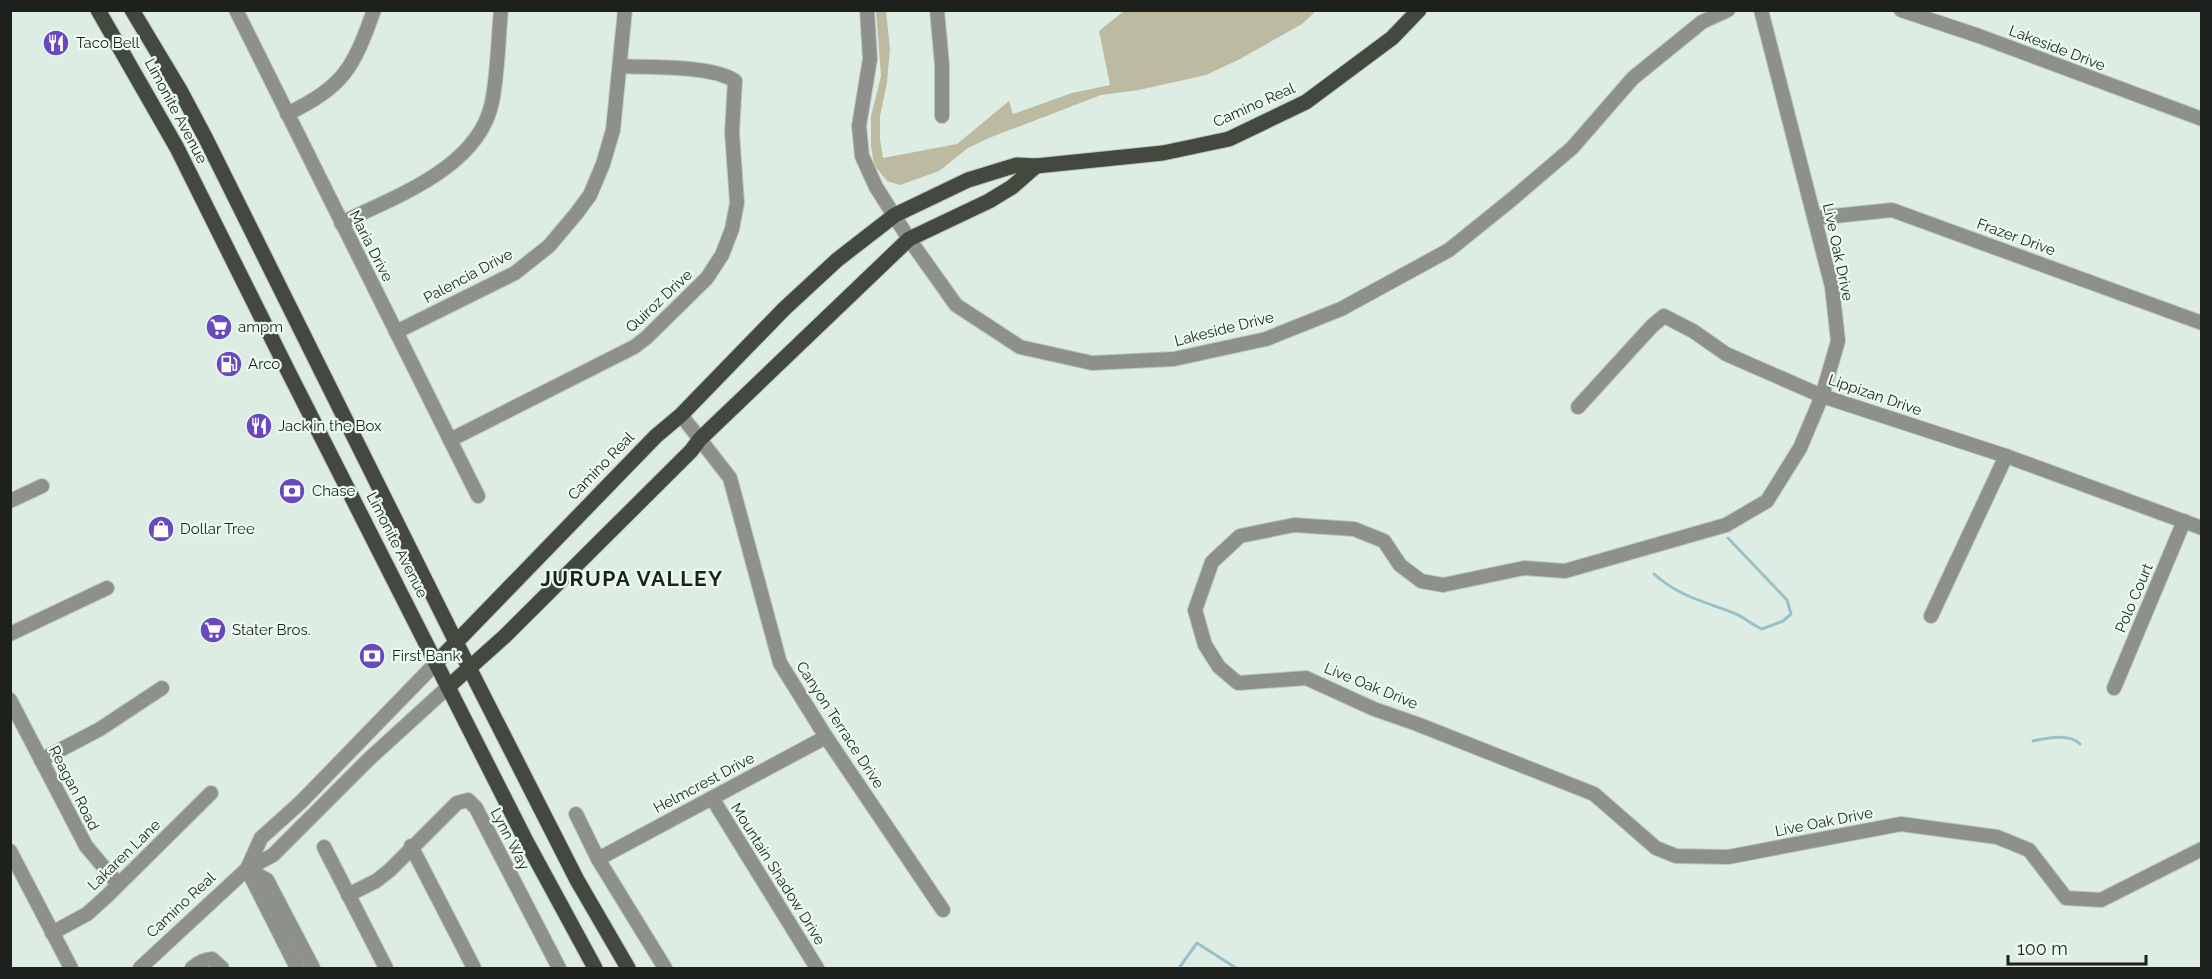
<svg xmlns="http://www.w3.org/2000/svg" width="2212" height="979" font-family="Raleway,sans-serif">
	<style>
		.green { fill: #bcbba1 }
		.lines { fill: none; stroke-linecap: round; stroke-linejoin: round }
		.stream { stroke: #99c1c9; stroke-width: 3 }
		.minor-casing { stroke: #bbc8c0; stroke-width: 16 }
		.major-casing { stroke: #bbc8c0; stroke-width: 17 }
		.minor { stroke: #8d908b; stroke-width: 14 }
		.major { stroke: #444940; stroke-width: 15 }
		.labels { text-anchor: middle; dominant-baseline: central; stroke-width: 4.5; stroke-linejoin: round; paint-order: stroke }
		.poi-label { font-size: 15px; fill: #1c211e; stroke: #ebfbf1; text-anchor: start }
		.street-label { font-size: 15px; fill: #1c211e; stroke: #ebfbf1 }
		.district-label { font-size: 21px; font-weight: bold; letter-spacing: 1.5px; fill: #1c211e; stroke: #ebfbf1 }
	</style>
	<rect width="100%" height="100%" fill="#deede4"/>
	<polygon class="green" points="876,11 886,11 890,48 887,83 880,116 880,139 883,158 957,144 1009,101 1013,114 1072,93 1110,85 1099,31 1124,11 1316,11 1302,24 1240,59 1206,75 1139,90 1101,95 989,138 968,148 939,171 900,185 887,181 874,165 871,146 871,116 881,76"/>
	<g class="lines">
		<g class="stream">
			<path d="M 1654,574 C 1680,597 1703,601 1734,613 C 1744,617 1752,625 1762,629 L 1783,621 L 1791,614 L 1787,600 L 1728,538"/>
			<path d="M 2033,741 C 2047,738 2069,733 2080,744"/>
			<polyline points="1179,968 1197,943 1236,968"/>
		</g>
		<defs>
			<g id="minor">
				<polyline points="236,10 478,496"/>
				<polyline points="867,10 870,59 859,126 862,156 876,187 909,239 956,305 1020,347 1092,363 1174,359 1266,339 1341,309 1449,250 1511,200 1572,148 1633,78 1702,22 1728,10"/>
				<polyline points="937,10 942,65 942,116"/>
				<polyline points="1761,10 1832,287 1838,341 1822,396 1800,448 1767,501 1726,525 1565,571 1524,568 1443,585 1421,581 1400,565 1384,541 1354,529 1294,525 1240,536 1212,562 1195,610 1205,645 1219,667 1238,683 1306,678 1374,709 1417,724 1594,794 1656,848 1676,856 1728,857 1901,824 1997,837 2029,850 2066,898 2101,900 2202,849"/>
				<polyline points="1901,10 1979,36 2202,119"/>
				<path d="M 287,114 C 344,86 353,69 374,10"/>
				<polyline points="1815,218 1892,210 2202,323"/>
				<path d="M 341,223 C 394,197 479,168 492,102 C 498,72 498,40 501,10"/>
				<polyline points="396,332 515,273 549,246 576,214 590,195 603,164 613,130 625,10"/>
				<polyline points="1578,407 1652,326 1664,316 1693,331 1726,354 1822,396 2006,456 2202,528"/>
				<polyline points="681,415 730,478 780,663 826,737 943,910"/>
				<path d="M 450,440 L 634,347 L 646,338 L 707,278 L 722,255 L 732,229 L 737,203 L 732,132 L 735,81 C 711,65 650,68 620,66"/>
				<polyline points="10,501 42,486"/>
				<polyline points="1931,616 2006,456"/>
				<polyline points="10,634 107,588"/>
				<polyline points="2114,688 2184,521"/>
				<polyline points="10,700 86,846 118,884"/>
				<polyline points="41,760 100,729 162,688"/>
				<polyline points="712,798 817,968"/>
				<polyline points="576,814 598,859 665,968"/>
				<polyline points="411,846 474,968"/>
				<polyline points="324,847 386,968"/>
				<polyline points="10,851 71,968"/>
				<polyline points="598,859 826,737"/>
				<polyline points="247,869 261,838 301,802 436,663"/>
				<polyline points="247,869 267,880 313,968"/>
				<polyline points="247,869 297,968"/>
				<polyline points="348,895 376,881 390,870 457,803 468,800 476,808 559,968"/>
				<polyline points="52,933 87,914 107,896 211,793"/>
				<polyline points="140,968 247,869 273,855 368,760 448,687"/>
				<path d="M 192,968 C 198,963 204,959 212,959 L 222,968"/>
			</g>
			<g id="major">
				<polyline points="98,10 177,148 289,373 525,839 595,968"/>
				<polyline points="132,10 180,90 206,139 457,644 577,880 628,968"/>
				<polyline points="436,663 656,436 681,415 784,309 837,260 895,215 968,180 1017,165 1036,166 1163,153 1229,139 1306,102 1392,38 1419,10"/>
				<polyline points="448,687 505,636 691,451 700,439 909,239 989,201 1012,187 1036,166"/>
			</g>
		</defs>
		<use href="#minor" class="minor-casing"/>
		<use href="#major" class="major-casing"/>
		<use href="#minor" class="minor"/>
		<use href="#major" class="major"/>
	</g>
	<defs>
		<symbol id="restaurant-disc" viewBox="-11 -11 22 22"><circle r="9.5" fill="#6948c0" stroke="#ebfbf1"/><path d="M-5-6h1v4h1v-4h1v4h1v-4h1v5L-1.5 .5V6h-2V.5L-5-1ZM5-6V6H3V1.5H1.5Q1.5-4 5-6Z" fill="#fff"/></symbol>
		<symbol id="supermarket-disc" viewBox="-11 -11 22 22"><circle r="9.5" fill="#6948c0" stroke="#ebfbf1"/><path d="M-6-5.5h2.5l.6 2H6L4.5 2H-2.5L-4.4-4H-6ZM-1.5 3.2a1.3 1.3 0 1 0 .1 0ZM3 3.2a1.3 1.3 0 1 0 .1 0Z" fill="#fff"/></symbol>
		<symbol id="fuel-disc" viewBox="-11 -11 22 22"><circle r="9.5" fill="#6948c0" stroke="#ebfbf1"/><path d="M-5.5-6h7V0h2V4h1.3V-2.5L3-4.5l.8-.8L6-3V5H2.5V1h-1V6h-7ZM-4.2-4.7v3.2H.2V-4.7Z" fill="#fff"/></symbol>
		<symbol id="bank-disc" viewBox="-11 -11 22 22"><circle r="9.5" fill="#6948c0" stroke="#ebfbf1"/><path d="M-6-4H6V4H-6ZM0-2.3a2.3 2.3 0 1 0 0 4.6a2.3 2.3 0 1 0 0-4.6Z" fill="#fff"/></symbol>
		<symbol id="shop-disc" viewBox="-11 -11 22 22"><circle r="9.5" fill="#6948c0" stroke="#ebfbf1"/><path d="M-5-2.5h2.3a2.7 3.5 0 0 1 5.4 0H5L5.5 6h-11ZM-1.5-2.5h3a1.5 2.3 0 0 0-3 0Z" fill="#fff"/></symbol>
	</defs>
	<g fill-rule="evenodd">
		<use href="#restaurant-disc" x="41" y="28" width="30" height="30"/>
		<use href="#supermarket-disc" x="204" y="312" width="30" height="30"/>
		<use href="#fuel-disc" x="214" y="349" width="30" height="30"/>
		<use href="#restaurant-disc" x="244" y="411" width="30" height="30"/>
		<use href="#bank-disc" x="277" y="476" width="30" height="30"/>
		<use href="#shop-disc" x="146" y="514" width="30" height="30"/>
		<use href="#supermarket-disc" x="198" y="615" width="30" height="30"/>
		<use href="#bank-disc" x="357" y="641" width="30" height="30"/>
	</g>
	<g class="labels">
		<g class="poi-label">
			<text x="76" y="43">Taco Bell</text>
			<text x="238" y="327">ampm</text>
			<text x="248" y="364">Arco</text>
			<text x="278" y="426">Jack in the Box</text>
			<text x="312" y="491">Chase</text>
			<text x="180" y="529">Dollar Tree</text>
			<text x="232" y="630">Stater Bros.</text>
			<text x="392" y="656">First Bank</text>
		</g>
		<g class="street-label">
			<text transform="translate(2057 48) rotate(21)">Lakeside Drive</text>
			<text transform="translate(1254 105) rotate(-24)">Camino Real</text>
			<text transform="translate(176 111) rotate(62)">Limonite Avenue</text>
			<text transform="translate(2016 237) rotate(20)">Frazer Drive</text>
			<text transform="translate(371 246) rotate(63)">Maria Drive</text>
			<text transform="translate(1838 252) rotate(78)">Live Oak Drive</text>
			<text transform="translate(468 276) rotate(-28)">Palencia Drive</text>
			<text transform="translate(659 301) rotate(-43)">Quiroz Drive</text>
			<text transform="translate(1224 329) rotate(-14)">Lakeside Drive</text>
			<text transform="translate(1875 395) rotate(19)">Lippizan Drive</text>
			<text transform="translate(601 466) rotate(-46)">Camino Real</text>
			<text transform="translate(397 545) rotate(63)">Limonite Avenue</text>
			<text transform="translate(2134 598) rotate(-67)">Polo Court</text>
			<text transform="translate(1371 686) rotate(22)">Live Oak Drive</text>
			<text transform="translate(840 725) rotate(57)">Canyon Terrace Drive</text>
			<text transform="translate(704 783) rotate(-28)">Helmcrest Drive</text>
			<text transform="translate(74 788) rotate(63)">Reagan Road</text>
			<text transform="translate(1824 822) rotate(-11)">Live Oak Drive</text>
			<text transform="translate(510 839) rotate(63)">Lynn Way</text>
			<text transform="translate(124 855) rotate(-44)">Lakaren Lane</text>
			<text transform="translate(778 874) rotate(58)">Mountain Shadow Drive</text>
			<text transform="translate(181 905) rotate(-43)">Camino Real</text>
		</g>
		<g class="district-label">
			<text x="632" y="578">JURUPA VALLEY</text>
		</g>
	</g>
	<rect width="2212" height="979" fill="none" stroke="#1c211e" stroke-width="24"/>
	<path d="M2008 955v9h138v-9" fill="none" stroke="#1c211e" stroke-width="3"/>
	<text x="2017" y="955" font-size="18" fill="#1c211e" stroke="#ebfbf1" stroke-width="4.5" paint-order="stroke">100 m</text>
</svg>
